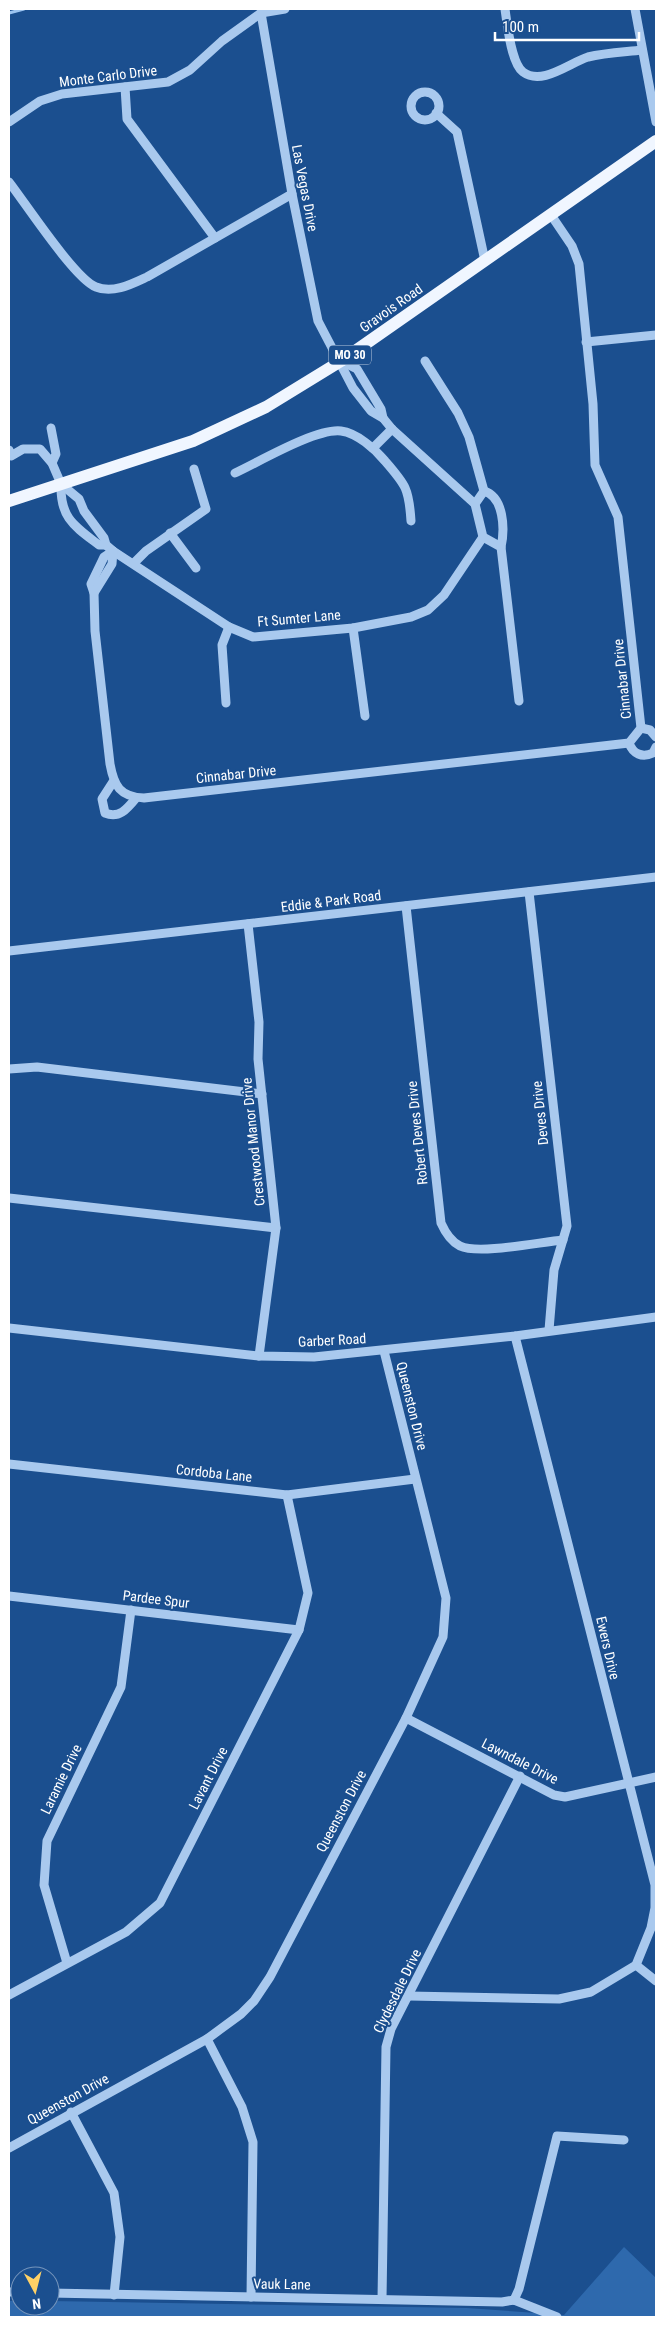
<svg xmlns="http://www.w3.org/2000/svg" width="665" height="2326" font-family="'Roboto Condensed',sans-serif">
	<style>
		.green { fill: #2e69ad }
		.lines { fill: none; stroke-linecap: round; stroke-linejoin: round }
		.stream { stroke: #9cc4f0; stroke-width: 3 }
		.minor { stroke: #a9c9ee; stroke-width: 9 }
		.major { stroke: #f0f6ff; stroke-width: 12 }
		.labels { text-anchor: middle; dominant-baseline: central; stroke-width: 4; stroke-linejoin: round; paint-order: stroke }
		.shield { fill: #1b4f8f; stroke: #bbcadd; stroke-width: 1 }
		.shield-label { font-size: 12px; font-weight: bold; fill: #fff }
		.street-label { font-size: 14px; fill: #fff; stroke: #1b4f8f }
	</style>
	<rect width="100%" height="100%" fill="#1b4f8f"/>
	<polygon class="green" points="624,2247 656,2278 656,2317 9,2317 9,2301 20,2301 20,2306 50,2306 50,2301 467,2308 564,2315"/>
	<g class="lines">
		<polyline class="stream" points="9,13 24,9"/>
		<g class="minor">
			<path d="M 505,9 C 507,23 511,63 523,72 C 542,86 569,63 588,57 C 605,53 625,52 642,50"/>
			<polyline points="635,9 656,122"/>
			<polyline points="261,13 292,194 318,321 353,388 371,411 383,418 392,429 475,504"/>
			<polyline points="125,87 127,119 215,238"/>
			<circle cx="425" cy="106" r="14"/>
			<polyline points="436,113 457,132 485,261"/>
			<polyline points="9,122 40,101 62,94 168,82 190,70 222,41 261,13 285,9"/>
			<path d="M 9,182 C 26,204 75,279 96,287 C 113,294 132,284 147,277 L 292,194"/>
			<polyline points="586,342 656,335"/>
			<polyline points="341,361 357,369 381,409 383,418"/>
			<polyline points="425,361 458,413 469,437 484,491 475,504 483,537 501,547 519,701"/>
			<polyline points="51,428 56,454 52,463"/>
			<polyline points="373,448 392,429"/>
			<polyline points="9,450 11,456 23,449 40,449 52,463 61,484 79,499 84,511 104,538 106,545 113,551 229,627 253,637 353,628 411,617 428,610 444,595 483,537"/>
			<path d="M 235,473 C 259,462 316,428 341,431 C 357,433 375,449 385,461 C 406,485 409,489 411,521"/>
			<path d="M 61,484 C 60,518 74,526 99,545 L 106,545"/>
			<path d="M 484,491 C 504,497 505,529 501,547"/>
			<polyline points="170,533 196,568"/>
			<path d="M 113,551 L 104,557 L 91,584 L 94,593 L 95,631 L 110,764 C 114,786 120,797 144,798 L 629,743 L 641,728 L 618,517 L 595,465 L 593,404 L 579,264 L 572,246 L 551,215"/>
			<polyline points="134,563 146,551 206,509 194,469"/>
			<polyline points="94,593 112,564 113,551"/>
			<polyline points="353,628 365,716"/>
			<polyline points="226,703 222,645 229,627"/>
			<polyline points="641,728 650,730 656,737"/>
			<path d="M 629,743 C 633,754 642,758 653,753 L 656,747"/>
			<path d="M 113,782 L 102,799 L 105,813 C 119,819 127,809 136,798"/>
			<polyline points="529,892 567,1226 554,1270 549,1330"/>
			<path d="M 406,906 L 441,1223 C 445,1232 450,1241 460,1246 C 479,1255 540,1242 563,1240"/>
			<polyline points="248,924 259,1022 258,1059 276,1228 259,1356"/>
			<polyline points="9,951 656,877"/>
			<polyline points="9,1069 37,1067 262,1094"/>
			<polyline points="9,1198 276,1228"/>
			<polyline points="9,1328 259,1356 314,1357 515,1336 656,1317"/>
			<polyline points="9,1464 287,1495 415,1479"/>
			<polyline points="9,1596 299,1630"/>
			<polyline points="406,1718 554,1795 565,1797 656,1777"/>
			<polyline points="67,1963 44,1885 47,1841 121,1687 131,1610"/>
			<polyline points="636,1965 656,1981"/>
			<polyline points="9,1995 126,1932 160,1903 299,1630 308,1593 287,1495"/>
			<polyline points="409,1996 559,1999 591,1992 636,1965 651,1928 655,1908 655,1885 515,1336"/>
			<polyline points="207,2039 242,2107 253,2142 251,2297"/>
			<polyline points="71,2112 114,2193 120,2237 114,2295"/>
			<polyline points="9,2148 207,2039 241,2014 254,2001 270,1977 406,1718 443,1637 446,1598 384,1351"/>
			<polyline points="9,2292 20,2292"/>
			<polyline points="50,2293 502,2302 514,2300"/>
			<polyline points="382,2299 386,2047 391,2029 520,1776"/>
			<polyline points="514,2300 519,2289 557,2136 624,2140"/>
			<polyline points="514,2300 557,2317"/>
		</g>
		<polyline class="major" points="9,501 193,441 266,407 341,361 656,141"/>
	</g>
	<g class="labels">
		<rect class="shield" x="329" y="345.5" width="42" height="19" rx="4"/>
		<g class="shield-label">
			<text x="350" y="355">MO 30</text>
		</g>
		<g class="street-label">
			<text transform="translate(108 76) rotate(-7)">Monte Carlo Drive</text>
			<text transform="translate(305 188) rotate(79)">Las Vegas Drive</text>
			<text transform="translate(391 308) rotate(-35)">Gravois Road</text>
			<text transform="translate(299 618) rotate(-5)">Ft Sumter Lane</text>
			<text transform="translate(622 679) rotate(-96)">Cinnabar Drive</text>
			<text transform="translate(236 774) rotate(-6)">Cinnabar Drive</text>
			<text transform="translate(331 901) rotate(-7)">Eddie &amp; Park Road</text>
			<text transform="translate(540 1113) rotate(-96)">Deves Drive</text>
			<text transform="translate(417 1133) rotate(-96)">Robert Deves Drive</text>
			<text transform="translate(253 1142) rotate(-96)">Crestwood Manor Drive</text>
			<text transform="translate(332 1340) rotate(-3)">Garber Road</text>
			<text transform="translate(412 1406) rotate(76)">Queenston Drive</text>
			<text transform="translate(214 1473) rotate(6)">Cordoba Lane</text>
			<text transform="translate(156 1599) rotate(7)">Pardee Spur</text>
			<text transform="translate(608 1648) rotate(77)">Ewers Drive</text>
			<text transform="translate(520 1761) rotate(27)">Lawndale Drive</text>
			<text transform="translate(208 1778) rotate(-63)">Lavant Drive</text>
			<text transform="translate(61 1779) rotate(-64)">Laramie Drive</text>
			<text transform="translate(341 1811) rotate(-62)">Queenston Drive</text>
			<text transform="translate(397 1991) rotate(-64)">Clydesdale Drive</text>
			<text transform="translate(68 2099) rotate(-29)">Queenston Drive</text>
			<text transform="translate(282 2284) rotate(1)">Vauk Lane</text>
		</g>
	</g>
	<rect width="665" height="2326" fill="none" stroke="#ffffff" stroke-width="20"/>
	<g transform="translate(35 2291) rotate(173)"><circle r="24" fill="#1b4f8f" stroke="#7695bc"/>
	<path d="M0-4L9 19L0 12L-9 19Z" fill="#ffd166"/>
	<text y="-8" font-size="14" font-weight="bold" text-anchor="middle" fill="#ffffff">N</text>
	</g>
	<path d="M495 32v8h144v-8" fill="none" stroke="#ffffff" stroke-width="2.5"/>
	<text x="502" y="32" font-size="15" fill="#ffffff" stroke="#1b4f8f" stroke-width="4" paint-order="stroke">100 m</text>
</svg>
